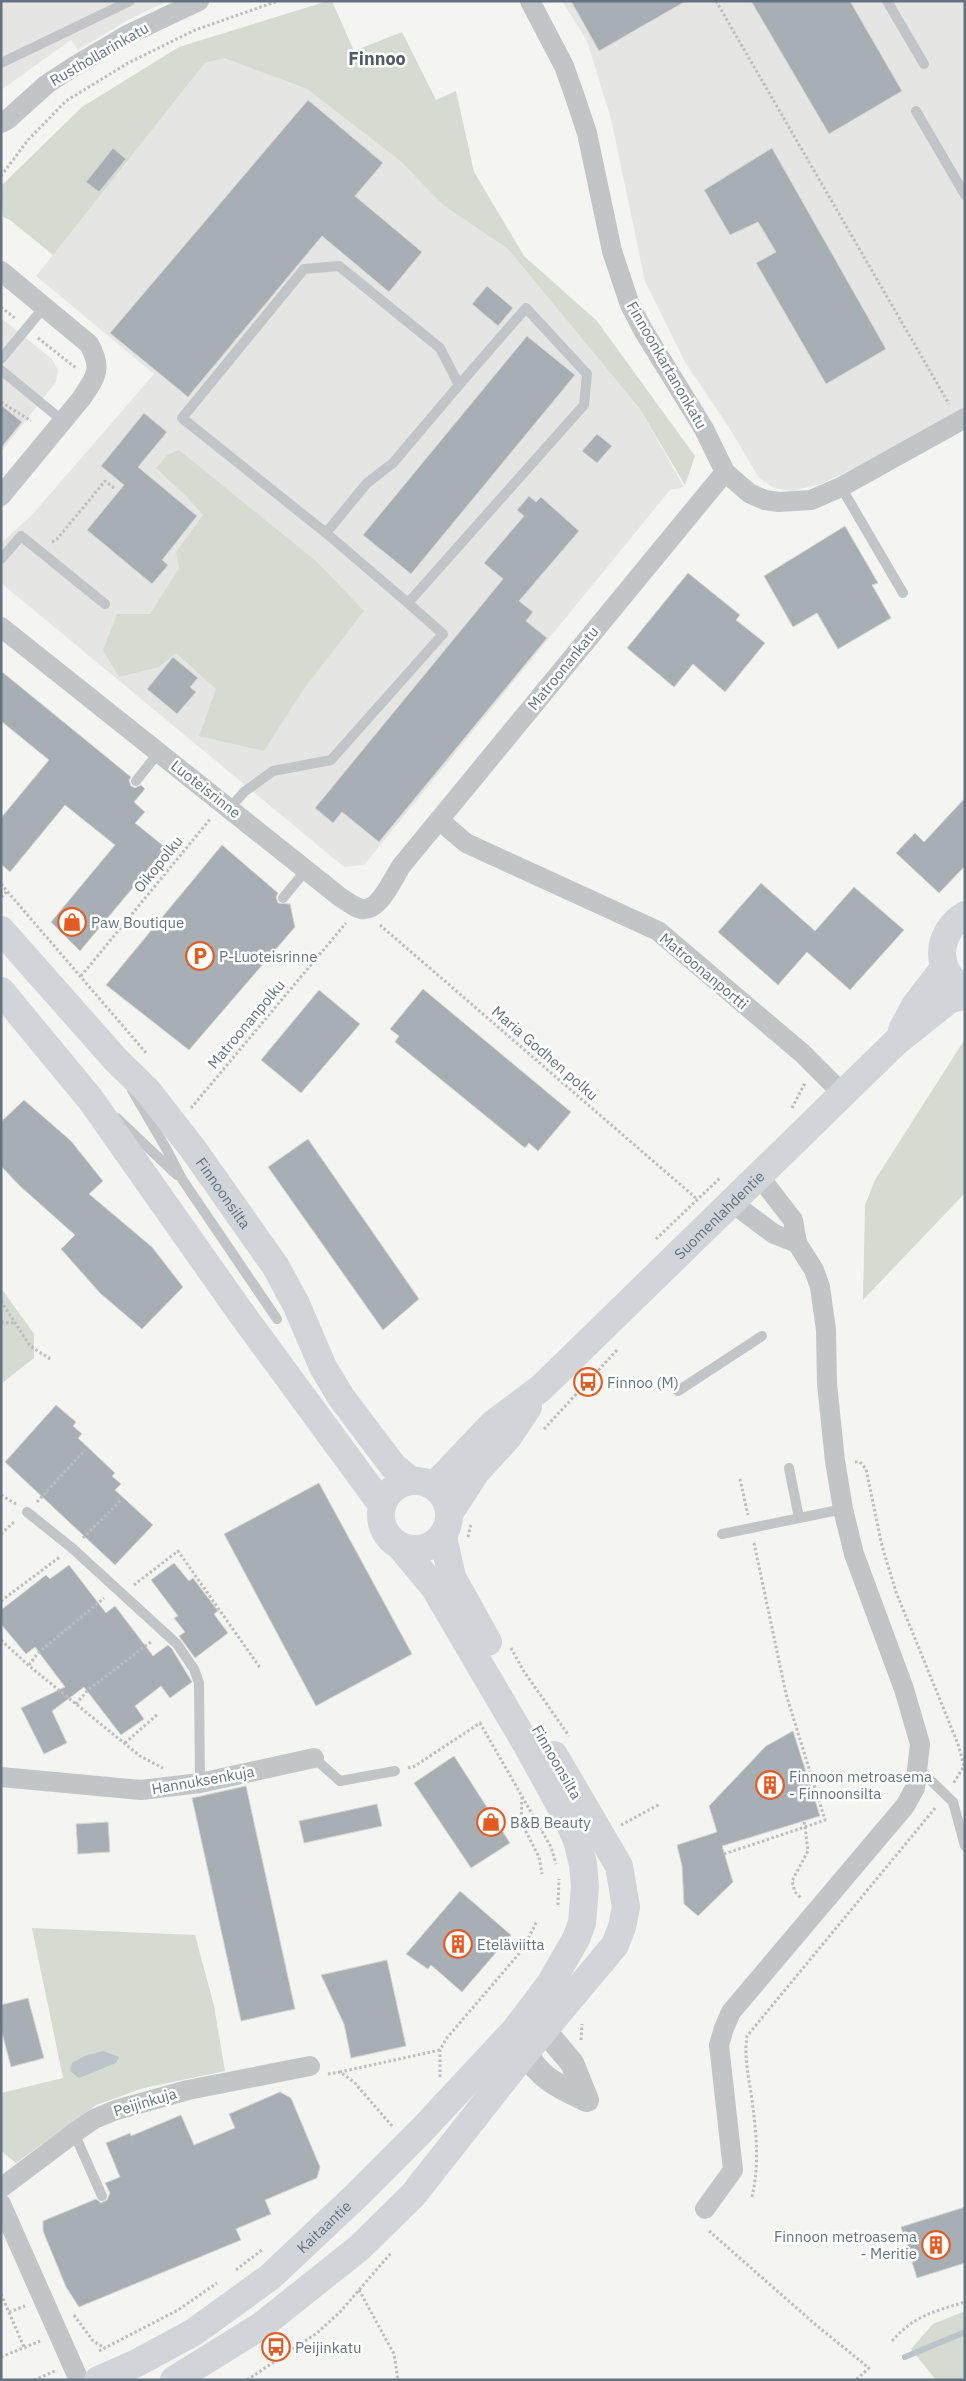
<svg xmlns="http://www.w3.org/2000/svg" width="966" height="2381" font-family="'IBM Plex Sans',sans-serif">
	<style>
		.built { fill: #e5e6e4 }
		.green { fill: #d5dbd1 }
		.water { fill: #bac4c9 }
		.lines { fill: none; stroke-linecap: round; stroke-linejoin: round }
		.stream { stroke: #bac4c9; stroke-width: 6 }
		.building { fill: #a7afb5; stroke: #d5d5d3 }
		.path { stroke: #bbbdbf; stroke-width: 3; stroke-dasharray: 2.5 2.5; stroke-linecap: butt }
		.service { stroke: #c1c5c8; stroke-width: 10 }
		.minor { stroke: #c1c5c8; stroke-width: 20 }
		.tertiary { stroke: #c1c5c8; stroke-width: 24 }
		.secondary { stroke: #d1d5da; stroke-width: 28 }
		.primary { stroke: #d1d5da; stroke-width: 28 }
		.labels { text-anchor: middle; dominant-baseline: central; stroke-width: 5; stroke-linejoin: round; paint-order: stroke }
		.street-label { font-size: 15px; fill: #637281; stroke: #fff }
		.poi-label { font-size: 15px; fill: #637281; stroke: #fff; text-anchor: start }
		.quarter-label { font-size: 18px; font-weight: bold; fill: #515c67; stroke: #fff }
	</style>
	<rect width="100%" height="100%" fill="#f4f4f0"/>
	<g class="built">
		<polygon points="1,1 168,1 128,20 78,50 71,40 1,90"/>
		<polygon points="562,1 965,1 965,414 821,484 792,491 774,488 759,478 728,426 685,362 645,281 611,119 587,41"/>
		<polygon points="224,58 307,89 399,160 443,205 508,249 640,409 684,487 670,490 364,865 344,867 1,583 1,543 32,515 154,374 36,276 205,63"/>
		<polygon points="1,318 52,359 58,370 56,382 1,452"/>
	</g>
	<g class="green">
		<polygon points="328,1 332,1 354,51 402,32 436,100 456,91 474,172 524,256 597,321 695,456 685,485 640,409 508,249 443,205 399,160 307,89 224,58 205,63 53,255 10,220 3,217 1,186 82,107 179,47"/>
		<polygon points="179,450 317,562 364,611 303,690 264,751 199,736 216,689 176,653 159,667 119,677 103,650 117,614 150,614 179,568 176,552 203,515 187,497 156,468 167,455"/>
		<polygon points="965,1039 965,1193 863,1300 865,1205 875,1180"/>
		<polygon points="1,1288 34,1334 34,1358 1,1384"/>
		<polygon points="32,1928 195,1935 214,2006 225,2071 144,2088 96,2105 16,2163 1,2151 1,2093 63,2078"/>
		<polygon points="965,2311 965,2380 936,2380 911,2349 933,2324"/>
	</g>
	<polygon class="water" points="103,2051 119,2057 116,2063 79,2078 70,2071 72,2063 84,2056"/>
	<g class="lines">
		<polyline class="stream" points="905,2357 965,2332"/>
	</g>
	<g class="building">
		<polygon points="571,1 686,1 599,51"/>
		<polygon points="751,1 850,1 902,91 829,134"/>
		<polygon points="308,100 383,163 355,196 422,252 389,292 322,236 188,397 110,333"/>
		<polygon points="113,148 126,159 99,192 86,182"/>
		<polygon points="772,148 886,349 826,384 756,263 776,252 758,222 730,235 704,190"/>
		<polygon points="487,286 513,308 498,326 472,304"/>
		<polygon points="527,336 575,375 411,574 363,535"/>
		<polygon points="1,405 22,422 1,448"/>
		<polygon points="144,413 167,432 138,467 197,516 162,560 168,565 152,584 87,530 124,485 101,466"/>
		<polygon points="597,434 612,446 597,463 582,451"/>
		<polygon points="529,496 536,502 541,497 579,531 519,601 533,612 526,621 547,638 379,842 342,812 333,823 315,808 503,579 484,563 524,516 517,510"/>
		<polygon points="845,526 878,583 872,585 891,618 838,649 817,613 793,627 764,576"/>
		<polygon points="688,573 740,615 736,620 765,643 725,692 693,664 674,687 627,648"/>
		<polygon points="173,657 198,678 190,687 196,692 177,714 147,689"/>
		<polygon points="1,671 131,777 129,780 131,786 135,788 141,785 145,789 134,802 145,812 135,823 166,848 80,951 51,922 115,845 65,805 10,872 1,864 1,818 49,760 1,721"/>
		<polygon points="965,798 965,866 939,893 896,853 915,833 924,842"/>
		<polygon points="222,845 278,893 276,897 278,903 290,904 295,927 189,1050 106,985"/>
		<polygon points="761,883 815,931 854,887 904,930 850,990 807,952 778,985 718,932"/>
		<polygon points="423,989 571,1112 538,1151 529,1143 525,1148 395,1042 399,1036 390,1029"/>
		<polygon points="319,990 360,1024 301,1093 261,1060"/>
		<polygon points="24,1100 71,1141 103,1181 89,1194 152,1247 183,1287 142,1329 100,1293 61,1249 75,1235 20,1186 1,1166 1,1122"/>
		<polygon points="308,1139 419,1299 383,1330 268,1167"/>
		<polygon points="56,1405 76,1422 73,1426 82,1434 78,1438 115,1473 112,1476 121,1484 115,1490 153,1525 115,1565 5,1462"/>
		<polygon points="319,1483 412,1654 316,1706 224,1534"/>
		<polygon points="174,1563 189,1581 193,1578 218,1611 214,1614 228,1633 195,1658 179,1636 185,1632 174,1618 178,1616 151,1580"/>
		<polygon points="69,1565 106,1613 115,1606 153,1656 168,1645 172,1649 192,1682 170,1698 161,1686 135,1706 144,1719 121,1735 84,1687 52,1711 67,1743 44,1754 21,1708 65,1687 35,1647 26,1654 1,1624 1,1610 46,1575 50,1579"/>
		<polygon points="793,1731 820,1816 722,1846 733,1882 698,1916 684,1904 682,1866 677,1845 717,1832 709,1806 766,1746"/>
		<polygon points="454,1756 510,1843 471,1868 414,1783"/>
		<polygon points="246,1786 295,2009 241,2021 192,1798"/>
		<polygon points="377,1804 382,1826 304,1843 299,1821"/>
		<polygon points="108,1822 110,1852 78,1854 76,1824"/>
		<polygon points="460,1891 511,1935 462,1992 431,1965 428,1969 406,1954"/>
		<polygon points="387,1960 406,2046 351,2058 344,2024 321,1975"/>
		<polygon points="28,1998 44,2058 11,2067 1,2029 1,2005"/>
		<polygon points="280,2092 291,2098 320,2167 317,2178 265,2200 271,2214 236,2229 241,2240 79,2307 66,2287 43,2231 43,2221 96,2199 101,2203 107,2200 110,2193 105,2183 120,2177 106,2143 130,2133 131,2136 181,2115 194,2145 235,2128 229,2114"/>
		<polygon points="965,2207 965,2263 917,2278 901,2227"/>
	</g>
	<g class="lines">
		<g class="path">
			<polyline points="716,1 949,404"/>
			<polyline points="1,176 28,140 66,101 128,63 195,30 278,1"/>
			<polyline points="1,307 16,319"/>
			<polyline points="38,338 76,368"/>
			<polyline points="1,402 31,421"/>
			<polyline points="52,542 57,539 105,481 114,488"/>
			<polyline points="1,884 147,1054"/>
			<polyline points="1,897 8,891"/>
			<polyline points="380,925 697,1199"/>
			<polyline points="81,976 211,818"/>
			<polyline points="191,1108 346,923"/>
			<polyline points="792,1108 805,1083"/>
			<polyline points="656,1239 720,1178"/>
			<polyline points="1,1301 30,1346 52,1360"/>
			<polyline points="1,1322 14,1323"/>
			<polyline points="544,1429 618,1349"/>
			<polyline points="855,1462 860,1462 866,1469 882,1546 896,1592 958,1744 964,1766 953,1784"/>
			<polyline points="740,1479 748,1515"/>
			<polyline points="1,1495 16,1504"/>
			<polyline points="37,1502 85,1450"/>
			<polyline points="1,1534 15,1521"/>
			<polyline points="468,1537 471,1524"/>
			<polyline points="83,1538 121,1500"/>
			<polyline points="754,1543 786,1694 825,1820 805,1827 804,1821"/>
			<polyline points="134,1585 178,1551 261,1669"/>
			<polyline points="1,1601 61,1556"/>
			<polyline points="1,1640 28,1665 140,1756 163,1768"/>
			<polyline points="511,1648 523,1670 569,1736"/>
			<polyline points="29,1665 38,1653 104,1598"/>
			<polyline points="76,1704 88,1690 152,1641"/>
			<polyline points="125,1743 158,1714"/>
			<polyline points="408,1768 415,1766 480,1723 551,1847 556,1864"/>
			<polyline points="522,1797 521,1822 539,1857 542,1874"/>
			<polyline points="621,1825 660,1804"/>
			<polyline points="724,1854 805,1827 808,1851 792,1881 795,1892 801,1898"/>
			<polyline points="558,1905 559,1879"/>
			<polyline points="581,2040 582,2024"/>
			<polyline points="328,2074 340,2072"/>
			<polyline points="440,2077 440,2050 446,2039 523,1949 537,1921"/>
			<polyline points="392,2126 354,2082 340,2072 440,2050"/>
			<path d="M 752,2197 C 760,2162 756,2129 751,2093 C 748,2074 744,2055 747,2036 L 936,1807"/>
			<polyline points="709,2231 816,2325 869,2368 856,2380"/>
			<polyline points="236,2270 263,2249"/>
			<polyline points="359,2290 394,2354 398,2380"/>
			<polyline points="1,2294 24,2347"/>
			<polyline points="9,2312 25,2306"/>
			<polyline points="74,2315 93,2341 105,2348"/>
			<path d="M 892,2341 C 915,2315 933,2312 965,2302"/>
			<polyline points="99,2351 178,2310 217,2283"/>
			<polyline points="1,2357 40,2341"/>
			<polyline points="34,2380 55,2371"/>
			<polyline points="247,2380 317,2333 340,2312 391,2253"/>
		</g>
		<g class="service">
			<polyline points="887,1 924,64"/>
			<polyline points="1,63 130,1"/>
			<polyline points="916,111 965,195"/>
			<polyline points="1,359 45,306"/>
			<polyline points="1,370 63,421"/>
			<polyline points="841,487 903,593"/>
			<polyline points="326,533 367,483 393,463 459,385 440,348 339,266 304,269 182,418 326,533 408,603 584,405 587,374 526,308 459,385"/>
			<polyline points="1,559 21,536 105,604"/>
			<polyline points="136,781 159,752"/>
			<polyline points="230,808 244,792 273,771 331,760 443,634 408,603"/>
			<polyline points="283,898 306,870"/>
			<polyline points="132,1090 167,1150 182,1179 277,1319"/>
			<polyline points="117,1118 177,1175"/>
			<polyline points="678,1391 762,1336"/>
			<polyline points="789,1468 799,1518"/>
			<polyline points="27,1512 72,1548 177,1644 194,1669 199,1683 200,1783"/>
			<polyline points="722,1534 843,1509"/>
			<polyline points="314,1758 340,1781 395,1771"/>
			<polyline points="919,1769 953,1802 965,1846"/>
			<polyline points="74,2133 102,2196"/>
		</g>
		<g class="minor">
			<polyline points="530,1 564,66 574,94 587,133 612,251 630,305 643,330 704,429 725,472 749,493 765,500 779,502 811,500 841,487 965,418"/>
			<polyline points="1,123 7,120 47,84 73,67 127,35 199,1"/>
			<path d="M 1,271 L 89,344 C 103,369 96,377 81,399 L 1,496"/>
			<path d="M 1,627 L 340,897 C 346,901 354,907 361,909 C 380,912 392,879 402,865 L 725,472"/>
			<polyline points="439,820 466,843 658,931 802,1053 843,1094"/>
			<polyline points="731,1202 774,1234 797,1243"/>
			<polyline points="1,1777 141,1790 200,1783 314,1758"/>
			<polyline points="1,2188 74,2133 94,2119 116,2110 188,2090 310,2066"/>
			<polyline points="1,2204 79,2380"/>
			<polyline points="705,2209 733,2170 719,2045 724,2028 731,2012 905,1806 915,1788 920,1744 904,1689 854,1554 843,1509 835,1461 827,1384 826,1330 820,1287 814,1270 797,1243 793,1220 759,1176"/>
		</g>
		<path class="tertiary" d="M 516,2029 L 544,2030 L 572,2063 L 587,2100 C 548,2082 530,2072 516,2029 Z"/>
		<g class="secondary">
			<path d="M 965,915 C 936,932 933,973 965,988"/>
			<polyline points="902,1030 916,1004 944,968"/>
			<circle cx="415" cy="1515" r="34"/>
			<path id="s1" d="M 434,1486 L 493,1424 L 541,1388 L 896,1042 L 950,999 L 965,996"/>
			<polyline points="450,1512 476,1472 508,1437 528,1407"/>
			<polyline points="443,1537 452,1577 488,1642"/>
			<path id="s2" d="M 98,2380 L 137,2363 L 194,2332 L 270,2277 L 357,2195 L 420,2132 L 516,2029 L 550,1984 L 576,1939 L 582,1923 L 585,1887 L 583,1864 L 577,1840 L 568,1820 L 528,1747 L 434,1587 L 400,1546"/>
			<polyline points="174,2380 261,2326 359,2248 413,2195 524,2054 615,1945 622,1927 626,1907 619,1866 554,1755"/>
		</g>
		<g class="primary">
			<path id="s3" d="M 1,930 L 117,1061 L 147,1090 L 193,1149 L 276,1267 L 296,1304 L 323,1367 L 341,1397 L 393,1466 L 410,1480"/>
			<polyline points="1,991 91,1100 241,1313 382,1505"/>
		</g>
	</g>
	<defs>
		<symbol id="shop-ring" viewBox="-11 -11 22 22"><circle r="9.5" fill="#fff" stroke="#e35b22" stroke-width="1.5"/><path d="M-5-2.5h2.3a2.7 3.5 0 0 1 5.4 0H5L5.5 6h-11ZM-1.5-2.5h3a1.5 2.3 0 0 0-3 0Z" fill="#e35b22"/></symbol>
		<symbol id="parking-ring" viewBox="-11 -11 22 22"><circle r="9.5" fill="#fff" stroke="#e35b22" stroke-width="1.5"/><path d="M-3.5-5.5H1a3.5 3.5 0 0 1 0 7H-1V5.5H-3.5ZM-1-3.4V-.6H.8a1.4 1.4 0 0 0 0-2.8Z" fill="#e35b22"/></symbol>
		<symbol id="bus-ring" viewBox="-11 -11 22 22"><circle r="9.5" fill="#fff" stroke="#e35b22" stroke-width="1.5"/><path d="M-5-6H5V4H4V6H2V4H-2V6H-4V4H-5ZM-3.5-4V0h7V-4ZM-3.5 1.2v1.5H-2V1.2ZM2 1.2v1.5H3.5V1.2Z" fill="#e35b22"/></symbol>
		<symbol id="building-ring" viewBox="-11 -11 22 22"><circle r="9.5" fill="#fff" stroke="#e35b22" stroke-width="1.5"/><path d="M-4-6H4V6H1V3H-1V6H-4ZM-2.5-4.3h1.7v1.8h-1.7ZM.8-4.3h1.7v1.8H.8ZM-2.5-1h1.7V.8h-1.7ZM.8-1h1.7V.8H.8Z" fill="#e35b22"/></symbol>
	</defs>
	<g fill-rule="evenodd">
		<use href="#shop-ring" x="56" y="906" width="32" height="32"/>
		<use href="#parking-ring" x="184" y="940" width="32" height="32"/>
		<use href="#bus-ring" x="572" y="1366" width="32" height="32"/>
		<use href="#building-ring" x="754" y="1769" width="32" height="32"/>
		<use href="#shop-ring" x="475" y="1806" width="32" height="32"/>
		<use href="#building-ring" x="442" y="1928" width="32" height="32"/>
		<use href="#building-ring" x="920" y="2229" width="32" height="32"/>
		<use href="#bus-ring" x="260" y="2331" width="32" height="32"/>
	</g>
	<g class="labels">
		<g class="street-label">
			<text transform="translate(99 54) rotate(-30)">Rusthollarinkatu</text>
			<text transform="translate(667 365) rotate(60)">Finnoonkartanonkatu</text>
			<text transform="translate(563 668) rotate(-51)">Matroonankatu</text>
			<text transform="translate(206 789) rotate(38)">Luoteisrinne</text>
			<text transform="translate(158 864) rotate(-51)">Oikopolku</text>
			<text transform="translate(704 971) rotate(40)">Matroonanportti</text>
			<text transform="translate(246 1024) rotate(-50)">Matroonanpolku</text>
			<text transform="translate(545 1053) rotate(41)">Maria Godhen polku</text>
			<text stroke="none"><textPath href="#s3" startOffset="345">Finnoonsilta</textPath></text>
			<text stroke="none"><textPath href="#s1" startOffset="394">Suomenlahdentie</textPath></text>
			<text transform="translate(557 1762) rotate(60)">Finnoonsilta</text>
			<text transform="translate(203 1780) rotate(-10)">Hannuksenkuja</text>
			<text transform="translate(145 2102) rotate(-17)">Peijinkuja</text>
			<text stroke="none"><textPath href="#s2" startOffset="275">Kaitaantie</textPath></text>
		</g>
		<g class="poi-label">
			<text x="91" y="922">Paw Boutique</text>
			<text x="219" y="956">P-Luoteisrinne</text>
			<text x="607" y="1382">Finnoo (M)</text>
			<text x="789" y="1776">Finnoon metroasema<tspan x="789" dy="17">- Finnoonsilta</tspan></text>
			<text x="510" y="1822">B&amp;B Beauty</text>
			<text x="477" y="1944">Eteläviitta</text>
			<text x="917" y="2236" text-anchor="end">Finnoon metroasema<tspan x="917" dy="17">- Meritie</tspan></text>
			<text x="295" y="2347">Peijinkatu</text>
		</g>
		<g class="quarter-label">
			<text x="377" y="58">Finnoo</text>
		</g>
	</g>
	<rect width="966" height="2381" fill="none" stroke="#637281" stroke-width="5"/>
</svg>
